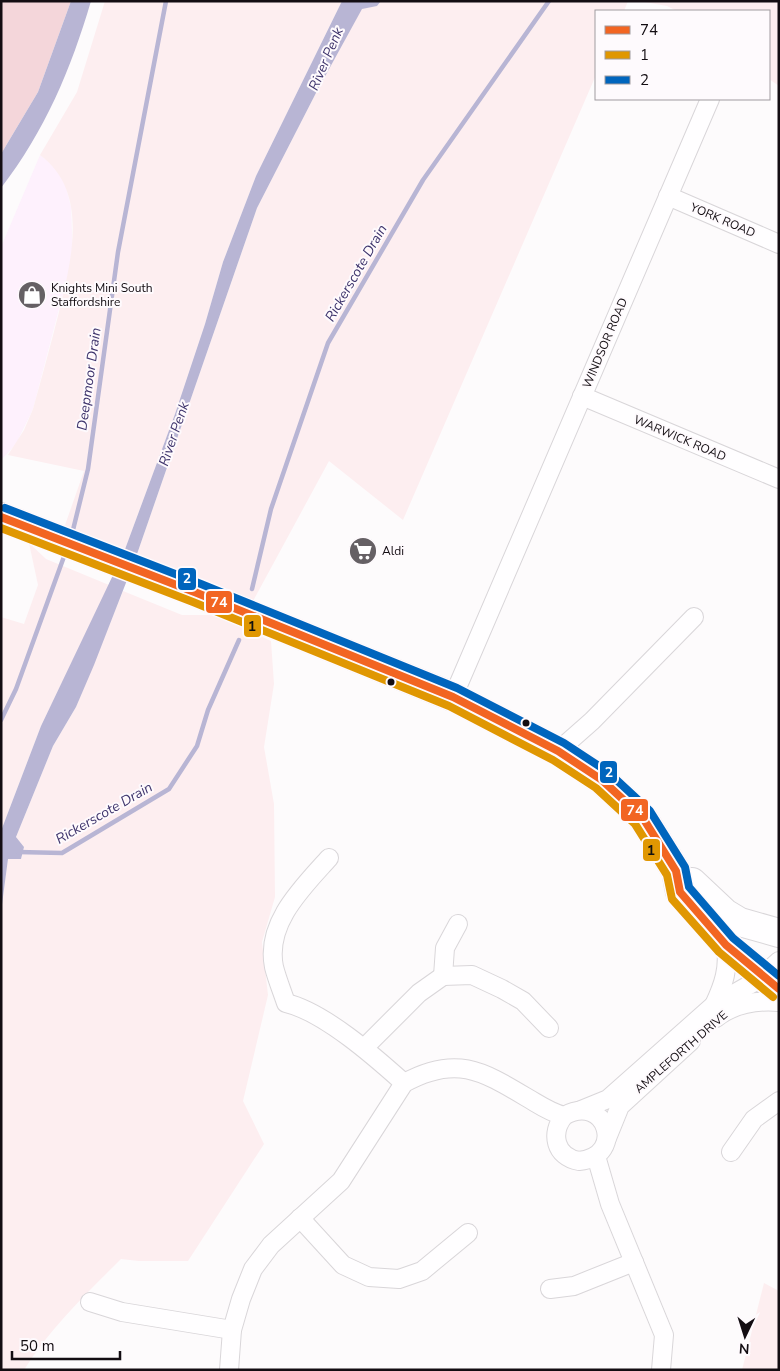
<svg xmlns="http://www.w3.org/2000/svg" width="780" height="1371" font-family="'Nunito Sans',sans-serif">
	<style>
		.built { fill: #fef1fd }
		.green { fill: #fdeef0 }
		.forest { fill: #f4d6da }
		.water { fill: #b8b5d4 }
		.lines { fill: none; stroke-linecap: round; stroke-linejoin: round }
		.stream { stroke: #b8b5d4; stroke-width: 4.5 }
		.street-casing { stroke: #d9d6d9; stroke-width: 20 }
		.highway-casing { stroke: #d9d6d9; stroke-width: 30 }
		.street { stroke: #fffeff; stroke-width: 18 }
		.highway { stroke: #fffeff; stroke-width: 28 }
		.bus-1-casing { stroke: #fefafd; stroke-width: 11 }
		.bus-2-casing { stroke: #fefafd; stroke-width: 11 }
		.bus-3-casing { stroke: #fefafd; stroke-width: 11 }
		.bus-1 { stroke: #f26522; stroke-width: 8 }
		.bus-2 { stroke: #e09702; stroke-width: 8 }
		.bus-3 { stroke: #0065bd; stroke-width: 8 }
		.bus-dot { fill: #130d12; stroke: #fefafd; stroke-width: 2 }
		.labels { text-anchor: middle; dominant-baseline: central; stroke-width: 4; stroke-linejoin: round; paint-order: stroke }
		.street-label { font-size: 12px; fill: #130d12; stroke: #fefafd }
		.poi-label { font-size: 12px; fill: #130d12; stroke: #fefafd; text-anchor: start }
		.water-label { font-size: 14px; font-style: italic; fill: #3e346c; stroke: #fefafd }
		.line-badge { stroke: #fefafd; stroke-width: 2 }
		.badge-label { font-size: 14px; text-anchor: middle; font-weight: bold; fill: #fff }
		.pale-badge-label { font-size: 14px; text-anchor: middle; font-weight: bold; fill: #111 }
	</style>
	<rect width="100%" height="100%" fill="#fdfbfc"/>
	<polygon class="built" points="40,155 52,164 65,183 71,207 73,255 33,409 16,444 1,460 1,247"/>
	<g class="green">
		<path d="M 105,1 L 342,1 L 256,176 L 223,262 L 205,324 L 175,414 L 124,552 L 64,528 L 84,471 L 8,455 L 24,430 L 33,409 C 42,376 51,344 59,312 C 71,261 90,192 40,155 L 77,92 Z"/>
		<polygon points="381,1 628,1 624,11 596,11 596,75 403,520 329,461 252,603 136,557 257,208 317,91 362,8 377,6"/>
		<polygon points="639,1 779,1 779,86 769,79 769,11 677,11 667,6"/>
		<polygon points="29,543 46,559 109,585 41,726 1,831 1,617 24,624 38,585"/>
		<path d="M 123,591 L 182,615 L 215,615 L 271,641 L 274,684 L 264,747 L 274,804 L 275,897 L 262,942 L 268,995 L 243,1101 L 264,1144 L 188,1261 L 139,1261 L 121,1259 C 87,1293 50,1328 24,1370 L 1,1370 L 1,912 L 8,859 L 21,859 L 24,847 L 16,837 L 53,746 L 76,707 Z"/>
		<polygon points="764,1283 779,1291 779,1370 742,1370"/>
	</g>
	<polygon class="forest" points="1,1 71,1 38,92 1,154"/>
	<g class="water">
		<path d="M 71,1 L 91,1 C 71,69 45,131 1,188 L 1,154 L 38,92 Z"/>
		<polygon points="342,1 381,1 377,6 362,9 317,91 257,208 136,557 94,665 76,707 53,746 16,837 24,847 21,859 8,859 1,912 1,831 41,726 124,552 175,414 205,324 223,262 256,176"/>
	</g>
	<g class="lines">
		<g class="stream">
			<polyline points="72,534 88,469 118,252 166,1"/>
			<polyline points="252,589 271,509 328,343 423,180 549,1"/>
			<polyline points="1,720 16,689 66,551"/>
			<polyline points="18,852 62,853 169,789 197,746 208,710 239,640"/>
		</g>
		<defs>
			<g id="street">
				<polyline points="668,196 779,244"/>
				<polyline points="582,396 779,479"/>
				<polyline points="453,697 710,99"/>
				<polyline points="558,751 592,721 694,617"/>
				<path d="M 329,858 C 303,887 265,923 274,967 C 277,979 282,991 286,1003 C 324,1012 375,1057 404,1083"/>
				<polyline points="443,976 472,975 502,989 523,1001 549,1028"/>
				<polyline points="443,976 445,948 458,924"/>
				<path d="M 714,1005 C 724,984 729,968 726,945"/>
				<path d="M 716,1018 C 733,1004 757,1000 779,1002"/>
				<polyline points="364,1048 419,993 443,976"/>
				<polyline points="581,1110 608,1099 714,1005 758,980 779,961"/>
				<polyline points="607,1138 620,1106 691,1041"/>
				<polyline points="731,1152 754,1119 779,1101"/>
				<polyline points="596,1156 610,1204 664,1335 661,1370"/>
				<polyline points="300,1218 343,1265 369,1277 399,1279 422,1271 468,1233"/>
				<polyline points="550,1289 574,1286 634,1262"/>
				<polyline points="90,1302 122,1312 232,1330"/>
				<path d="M 229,1370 L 232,1330 L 241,1299 L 253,1269 L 271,1245 L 341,1181 L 404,1083 C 455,1055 481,1070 526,1097 C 540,1105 549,1112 564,1116 C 606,1092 627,1156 579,1161 C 555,1157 550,1133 564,1116"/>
			</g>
			<g id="highway">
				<polyline points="1,517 197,593 453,697 558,751 602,780 643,818 676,871 680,892 726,945 779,989"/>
				<polyline points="692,882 725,913 740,922 779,933"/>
			</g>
		</defs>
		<use href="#street" class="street-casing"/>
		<use href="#highway" class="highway-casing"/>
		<use href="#street" class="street"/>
		<use href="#highway" class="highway"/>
		<defs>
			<polyline id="bus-1" points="1,517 197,593 453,697 558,751 602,780 643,818 676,871 680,892 726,945 779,989"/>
			<polyline id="bus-2" points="1,528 193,602 449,706 553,760 596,788 635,824 667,875 672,899 719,952 773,997"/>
			<polyline id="bus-3" points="5,508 201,584 457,688 564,743 608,772 650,811 685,867 689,887 733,938 779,976"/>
		</defs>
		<use href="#bus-1" class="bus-1-casing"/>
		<use href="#bus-2" class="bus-2-casing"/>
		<use href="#bus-3" class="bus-3-casing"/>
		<use href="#bus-1" class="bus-1"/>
		<use href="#bus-2" class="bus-2"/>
		<use href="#bus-3" class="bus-3"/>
	</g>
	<defs>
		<symbol id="shop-disc" viewBox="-11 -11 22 22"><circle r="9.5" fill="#656064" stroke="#fefafd"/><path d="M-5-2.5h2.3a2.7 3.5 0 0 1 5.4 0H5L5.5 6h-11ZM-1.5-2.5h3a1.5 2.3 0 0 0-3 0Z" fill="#fff"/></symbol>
		<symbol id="supermarket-disc" viewBox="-11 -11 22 22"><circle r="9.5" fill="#656064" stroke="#fefafd"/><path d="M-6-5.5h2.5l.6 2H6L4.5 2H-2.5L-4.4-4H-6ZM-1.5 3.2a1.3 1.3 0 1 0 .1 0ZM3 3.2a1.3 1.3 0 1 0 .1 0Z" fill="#fff"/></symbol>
	</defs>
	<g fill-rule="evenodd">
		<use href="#shop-disc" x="16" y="279" width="32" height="32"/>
		<use href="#supermarket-disc" x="347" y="535" width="32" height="32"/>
	</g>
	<g class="bus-dot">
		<circle cx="391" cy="682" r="4.5"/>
		<circle cx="526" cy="723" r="4.5"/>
	</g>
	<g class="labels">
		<g class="street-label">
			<text transform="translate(723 220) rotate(23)">YORK ROAD</text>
			<text transform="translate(605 343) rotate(-67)">WINDSOR ROAD</text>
			<text transform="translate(680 438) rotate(23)">WARWICK ROAD</text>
			<text transform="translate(681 1052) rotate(-41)">AMPLEFORTH DRIVE</text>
		</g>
		<g class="poi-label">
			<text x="51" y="288">Knights Mini South<tspan x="51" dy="14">Staffordshire</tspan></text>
			<text x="382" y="551">Aldi</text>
		</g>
		<g class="water-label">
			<text transform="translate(326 59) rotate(-67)">River Penk</text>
			<text transform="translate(356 273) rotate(-60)">Rickerscote Drain</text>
			<text transform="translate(89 379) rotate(-82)">Deepmoor Drain</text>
			<text transform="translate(174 434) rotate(-71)">River Penk</text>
			<text transform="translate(104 813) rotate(-30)">Rickerscote Drain</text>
		</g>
	</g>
	<g class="line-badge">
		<rect x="177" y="567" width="20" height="24" rx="5" fill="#0065bd"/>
		<rect x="205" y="590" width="28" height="24" rx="5" fill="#f26522"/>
		<rect x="243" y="614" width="19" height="24" rx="5" fill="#e09702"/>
		<rect x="599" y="760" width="19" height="24" rx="5" fill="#0065bd"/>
		<rect x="620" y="798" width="29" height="24" rx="5" fill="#f26522"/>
		<rect x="642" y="838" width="19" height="24" rx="5" fill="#e09702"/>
	</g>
	<g class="badge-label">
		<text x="187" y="583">2</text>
		<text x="219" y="607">74</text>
		<text x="609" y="777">2</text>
		<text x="635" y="815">74</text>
	</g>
	<g class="pale-badge-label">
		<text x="252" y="631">1</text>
		<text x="651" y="855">1</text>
	</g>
	<rect width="780" height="1371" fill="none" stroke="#130d12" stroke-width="5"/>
	<rect x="595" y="10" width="175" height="90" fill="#fefafd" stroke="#a09b9f"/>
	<rect x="605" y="26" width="25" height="8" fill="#f26522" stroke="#a09b9f"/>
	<text x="640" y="35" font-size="15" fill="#130d12">74</text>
	<rect x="605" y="51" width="25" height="8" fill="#e09702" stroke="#a09b9f"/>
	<text x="640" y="60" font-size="15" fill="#130d12">1</text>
	<rect x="605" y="76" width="25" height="8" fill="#0065bd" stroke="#a09b9f"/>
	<text x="640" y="85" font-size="15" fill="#130d12">2</text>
	<g transform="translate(745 1336) rotate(184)" stroke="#fefafd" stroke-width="4" paint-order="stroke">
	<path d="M0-4L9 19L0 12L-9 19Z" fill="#130d12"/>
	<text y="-8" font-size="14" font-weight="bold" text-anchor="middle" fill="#130d12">N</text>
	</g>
	<path d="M12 1351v8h108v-8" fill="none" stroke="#130d12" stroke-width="2.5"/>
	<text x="20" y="1351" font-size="15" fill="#130d12" stroke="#fefafd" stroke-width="4" paint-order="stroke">50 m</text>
</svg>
